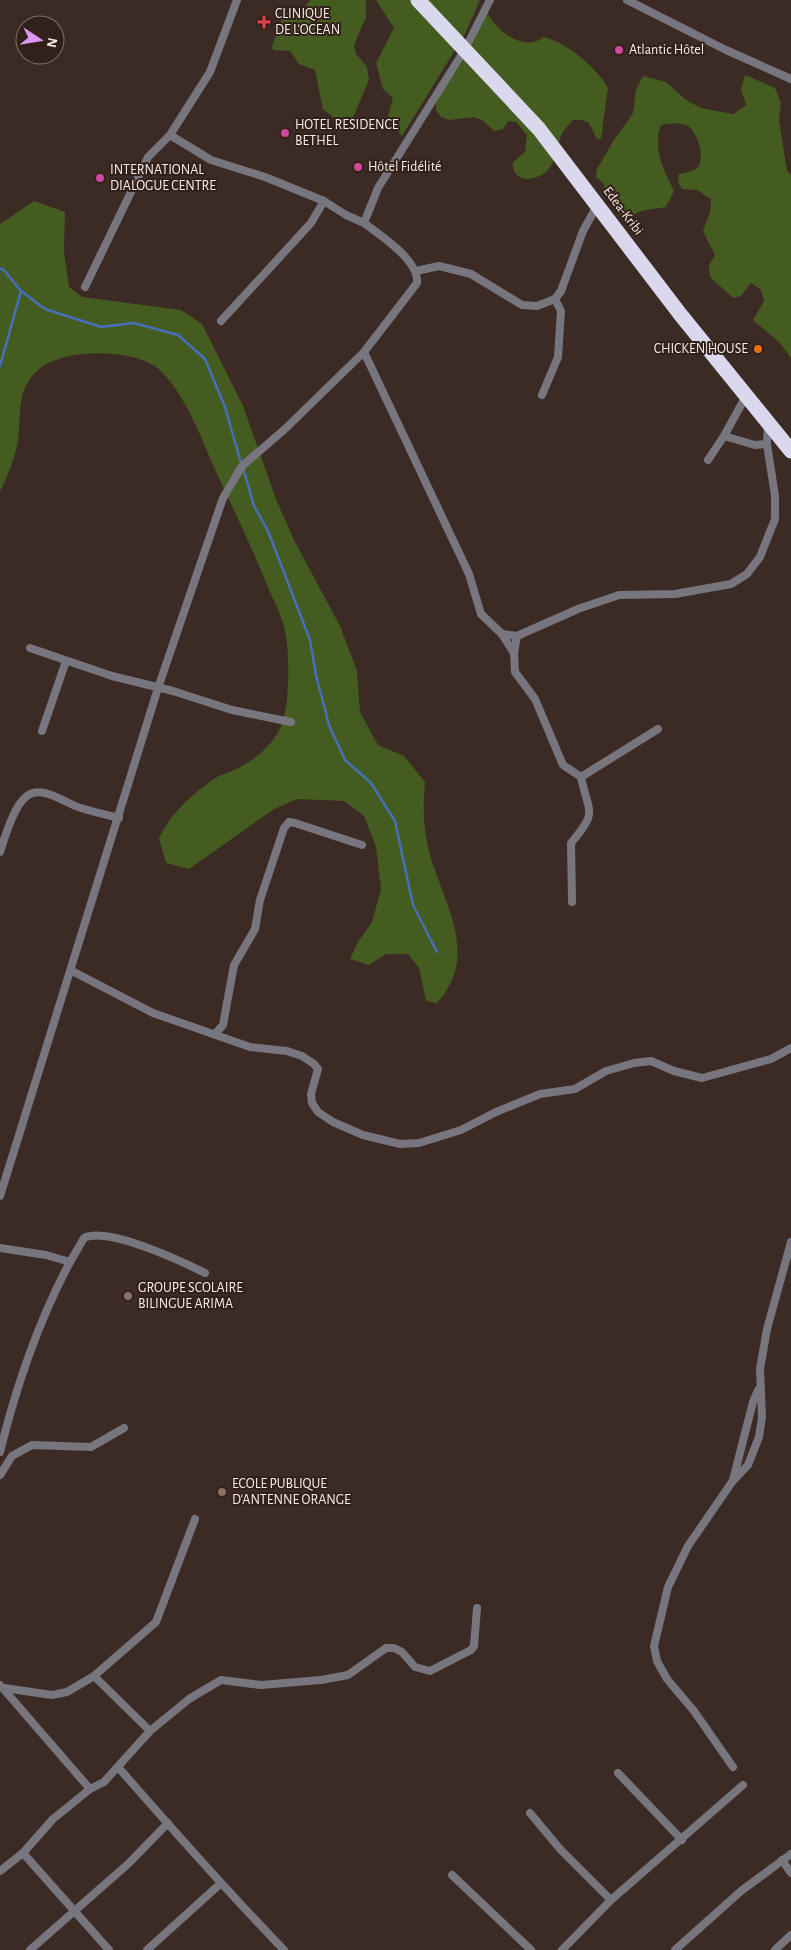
<svg xmlns="http://www.w3.org/2000/svg" width="791" height="1950" font-family="'Alegreya Sans',sans-serif">
	<style>
		.green { fill: #445c1f }
		.lines { fill: none; stroke-linecap: round; stroke-linejoin: round }
		.stream { stroke: #476fbb; stroke-width: 2.5 }
		.street { stroke: #77767e; stroke-width: 8 }
		.highway { stroke: #dad8ed; stroke-width: 15 }
		.health-dot { fill: #e0444e; stroke: #32211a; stroke-width: 2 }
		.hotel-dot { fill: #d1479c; stroke: #32211a; stroke-width: 2 }
		.food-dot { fill: #e8710a; stroke: #32211a; stroke-width: 2 }
		.education-dot { fill: #8d6e63; stroke: #32211a; stroke-width: 2 }
		.labels { text-anchor: middle; dominant-baseline: central; stroke-width: 4; stroke-linejoin: round; paint-order: stroke }
		.poi-label { font-size: 14px; fill: #f8ece8; stroke: #32211a; text-anchor: start }
		.street-label { font-size: 14px; fill: #f8ece8; stroke: #32211a }
	</style>
	<rect width="100%" height="100%" fill="#3c2a24"/>
	<g class="green">
		<polygon points="310,0 366,0 366,17 354,45 356,54 367,67 369,80 348,129 323,109 315,70 299,64 290,51 273,50 272,46 283,15 287,12 302,12"/>
		<polygon points="376,0 480,0 465,34 402,136 388,117 393,98 383,89 376,63 394,28"/>
		<path d="M 488,14 C 495,28 516,46 533,42 C 537,42 541,38 544,37 C 566,42 597,68 608,88 L 601,139 L 597,139 L 589,123 L 582,120 L 573,120 C 569,125 563,130 561,136 C 555,154 555,174 533,178 C 529,179 526,180 522,178 C 514,175 513,170 513,162 L 525,152 L 527,135 L 516,122 L 508,121 L 503,129 L 494,131 L 482,120 L 474,117 L 449,120 L 441,117 L 436,110 L 436,100 L 468,53 L 482,20 Z"/>
		<path d="M 745,75 L 775,88 L 781,103 L 779,120 L 787,171 L 791,175 L 791,358 L 779,342 L 753,320 L 764,301 L 761,290 L 751,283 L 741,296 L 733,298 L 710,277 L 709,265 L 715,255 L 703,231 L 710,212 L 711,199 L 697,190 L 682,189 L 678,182 L 679,174 C 684,173 690,172 694,170 C 708,164 698,132 688,126 C 681,122 669,123 661,125 C 652,146 664,172 674,191 L 666,207 L 641,211 L 625,219 L 613,207 L 603,183 L 596,177 L 597,169 L 614,140 L 633,113 L 636,89 L 643,76 L 666,82 L 686,100 L 701,108 L 733,114 L 746,105 L 741,89 Z"/>
		<path d="M 34,201 L 65,212 L 64,251 L 69,287 L 82,297 L 181,310 L 202,324 L 243,406 L 276,499 L 294,540 L 340,626 L 357,671 L 360,712 L 378,745 L 404,756 L 425,782 C 423,806 423,828 429,851 C 443,904 481,954 437,1003 L 426,1001 L 419,968 L 408,954 L 386,954 L 369,965 L 350,959 L 358,942 L 372,922 L 381,889 L 376,847 L 364,816 L 344,801 L 297,799 L 274,809 L 189,869 L 166,863 L 159,838 C 170,814 191,795 214,779 C 219,775 226,774 232,771 C 255,761 279,741 284,717 C 290,691 290,648 283,623 C 279,610 272,597 267,585 C 252,548 235,512 218,476 C 202,441 189,401 162,372 C 139,348 67,348 42,367 C 13,388 23,418 17,446 C 13,462 7,477 0,492 L 0,224 Z"/>
	</g>
	<g class="lines">
		<g class="stream">
			<polyline points="0,269 3,269 21,291 0,366"/>
			<polyline points="21,291 45,309 101,327 134,323 178,335 205,359 225,407 241,463"/>
			<polyline points="243,468 254,506 268,531 310,640 316,675 329,725 345,760 371,783 395,821 413,905 437,952"/>
		</g>
		<g class="street">
			<polyline points="237,0 210,72 170,135 211,160 265,177 324,201 346,215 364,223"/>
			<polyline points="627,0 726,50 791,79"/>
			<polyline points="416,271 439,266 471,274 522,305 537,306 555,299 561,291 583,231 598,204"/>
			<polyline points="85,287 148,157 170,135"/>
			<polyline points="221,321 311,223 324,201"/>
			<polyline points="364,352 469,574 481,614 502,634 517,636"/>
			<polyline points="542,395 558,357 561,311 555,299"/>
			<polyline points="724,436 746,396"/>
			<polyline points="708,460 724,436 755,445 767,444"/>
			<polyline points="502,634 514,653"/>
			<polyline points="30,648 112,676 173,691 232,710 291,722"/>
			<polyline points="42,731 66,661"/>
			<polyline points="581,777 658,729"/>
			<path d="M 0,852 C 5,837 14,805 27,796 C 42,784 66,804 81,808 C 94,812 107,815 119,818"/>
			<path d="M 572,902 L 571,843 C 598,811 589,815 581,777 L 563,765 L 535,699 L 515,672 L 514,653 L 517,636 L 578,609 L 619,595 L 675,594 L 731,584 L 747,574 L 760,557 L 775,519 L 775,496 L 767,444 L 768,424"/>
			<polyline points="72,971 153,1013 250,1047 287,1051 302,1056 314,1064 318,1069 311,1094 312,1103 318,1112 333,1122 363,1135 400,1144 419,1143 461,1130 496,1112 540,1094 575,1089 606,1071 634,1063 651,1061 674,1071 702,1078 771,1059 791,1048"/>
			<polyline points="215,1034 223,1025 234,965 255,929 260,900 284,828 289,822 295,823 362,845"/>
			<path d="M 0,1196 L 158,688 L 223,498 L 242,466 L 285,429 L 364,352 L 417,283 C 420,261 380,235 364,223 L 378,188 L 465,49 L 490,0"/>
			<path d="M 0,1248 L 46,1255 L 70,1262 C 39,1320 16,1387 0,1452"/>
			<path d="M 70,1262 L 84,1238 C 107,1226 181,1261 205,1273"/>
			<polyline points="0,1475 12,1456 32,1445 91,1447 124,1428"/>
			<polyline points="733,1480 753,1402 758,1390"/>
			<polyline points="94,1676 156,1622 195,1519"/>
			<polyline points="0,1685 90,1789 104,1782 150,1731 189,1699 221,1680 261,1685 321,1680 348,1675 386,1648 394,1648 402,1652 415,1667 430,1671 471,1650 474,1646 477,1608"/>
			<polyline points="4,1688 52,1695 67,1692 94,1676 150,1731"/>
			<path d="M 118,1767 C 172,1829 227,1891 284,1950"/>
			<polyline points="733,1767 694,1711 667,1679 657,1661 654,1646 668,1587 688,1546 732,1482 748,1465 759,1437 762,1417 760,1369 767,1329 791,1242"/>
			<polyline points="618,1773 682,1840"/>
			<polyline points="530,1813 560,1849 611,1900"/>
			<polyline points="23,1853 109,1950"/>
			<polyline points="782,1860 791,1873"/>
			<polyline points="0,1871 23,1853 53,1819 90,1789"/>
			<polyline points="452,1875 531,1950"/>
			<polyline points="30,1950 128,1864 168,1823"/>
			<polyline points="147,1950 220,1884"/>
			<polyline points="562,1950 611,1900 743,1785"/>
			<polyline points="675,1950 741,1891 791,1854"/>
			<polyline points="775,1950 791,1935"/>
		</g>
		<polyline class="highway" points="418,0 539,129 680,314 791,451"/>
	</g>
	<path class="health-dot" d="M261.5 14.5h5v5h5v5h-5v5h-5v-5h-5v-5h5z"/>
	<g class="hotel-dot">
		<circle cx="619" cy="50" r="5"/>
		<circle cx="285" cy="133" r="5"/>
		<circle cx="358" cy="167" r="5"/>
		<circle cx="100" cy="178" r="5"/>
	</g>
	<circle class="food-dot" cx="758" cy="349" r="5"/>
	<g class="education-dot">
		<circle cx="128" cy="1296" r="5"/>
		<circle cx="222" cy="1492" r="5"/>
	</g>
	<g class="labels">
		<g class="poi-label">
			<text x="275" y="14">CLINIQUE<tspan x="275" dy="16">DE L'OCEAN</tspan></text>
			<text x="629" y="50">Atlantic Hôtel</text>
			<text x="295" y="125">HOTEL RESIDENCE<tspan x="295" dy="16">BETHEL</tspan></text>
			<text x="368" y="167">Hôtel Fidélité</text>
			<text x="110" y="170">INTERNATIONAL<tspan x="110" dy="16">DIALOGUE CENTRE</tspan></text>
			<text x="748" y="349" text-anchor="end">CHICKEN HOUSE</text>
			<text x="138" y="1288">GROUPE SCOLAIRE<tspan x="138" dy="16">BILINGUE ARIMA</tspan></text>
			<text x="232" y="1484">ECOLE PUBLIQUE<tspan x="232" dy="16">D'ANTENNE ORANGE</tspan></text>
		</g>
		<g class="street-label">
			<text transform="translate(623 211) rotate(53)">Edea-Kribi</text>
		</g>
	</g>
	<g transform="translate(40 40) rotate(102)"><circle r="24" fill="#32211a" stroke="#81726c"/>
	<path d="M0-4L9 19L0 12L-9 19Z" fill="#db99f5"/>
	<text y="-8" font-size="14" font-weight="bold" text-anchor="middle" fill="#f8ece8">N</text>
	</g>
</svg>
